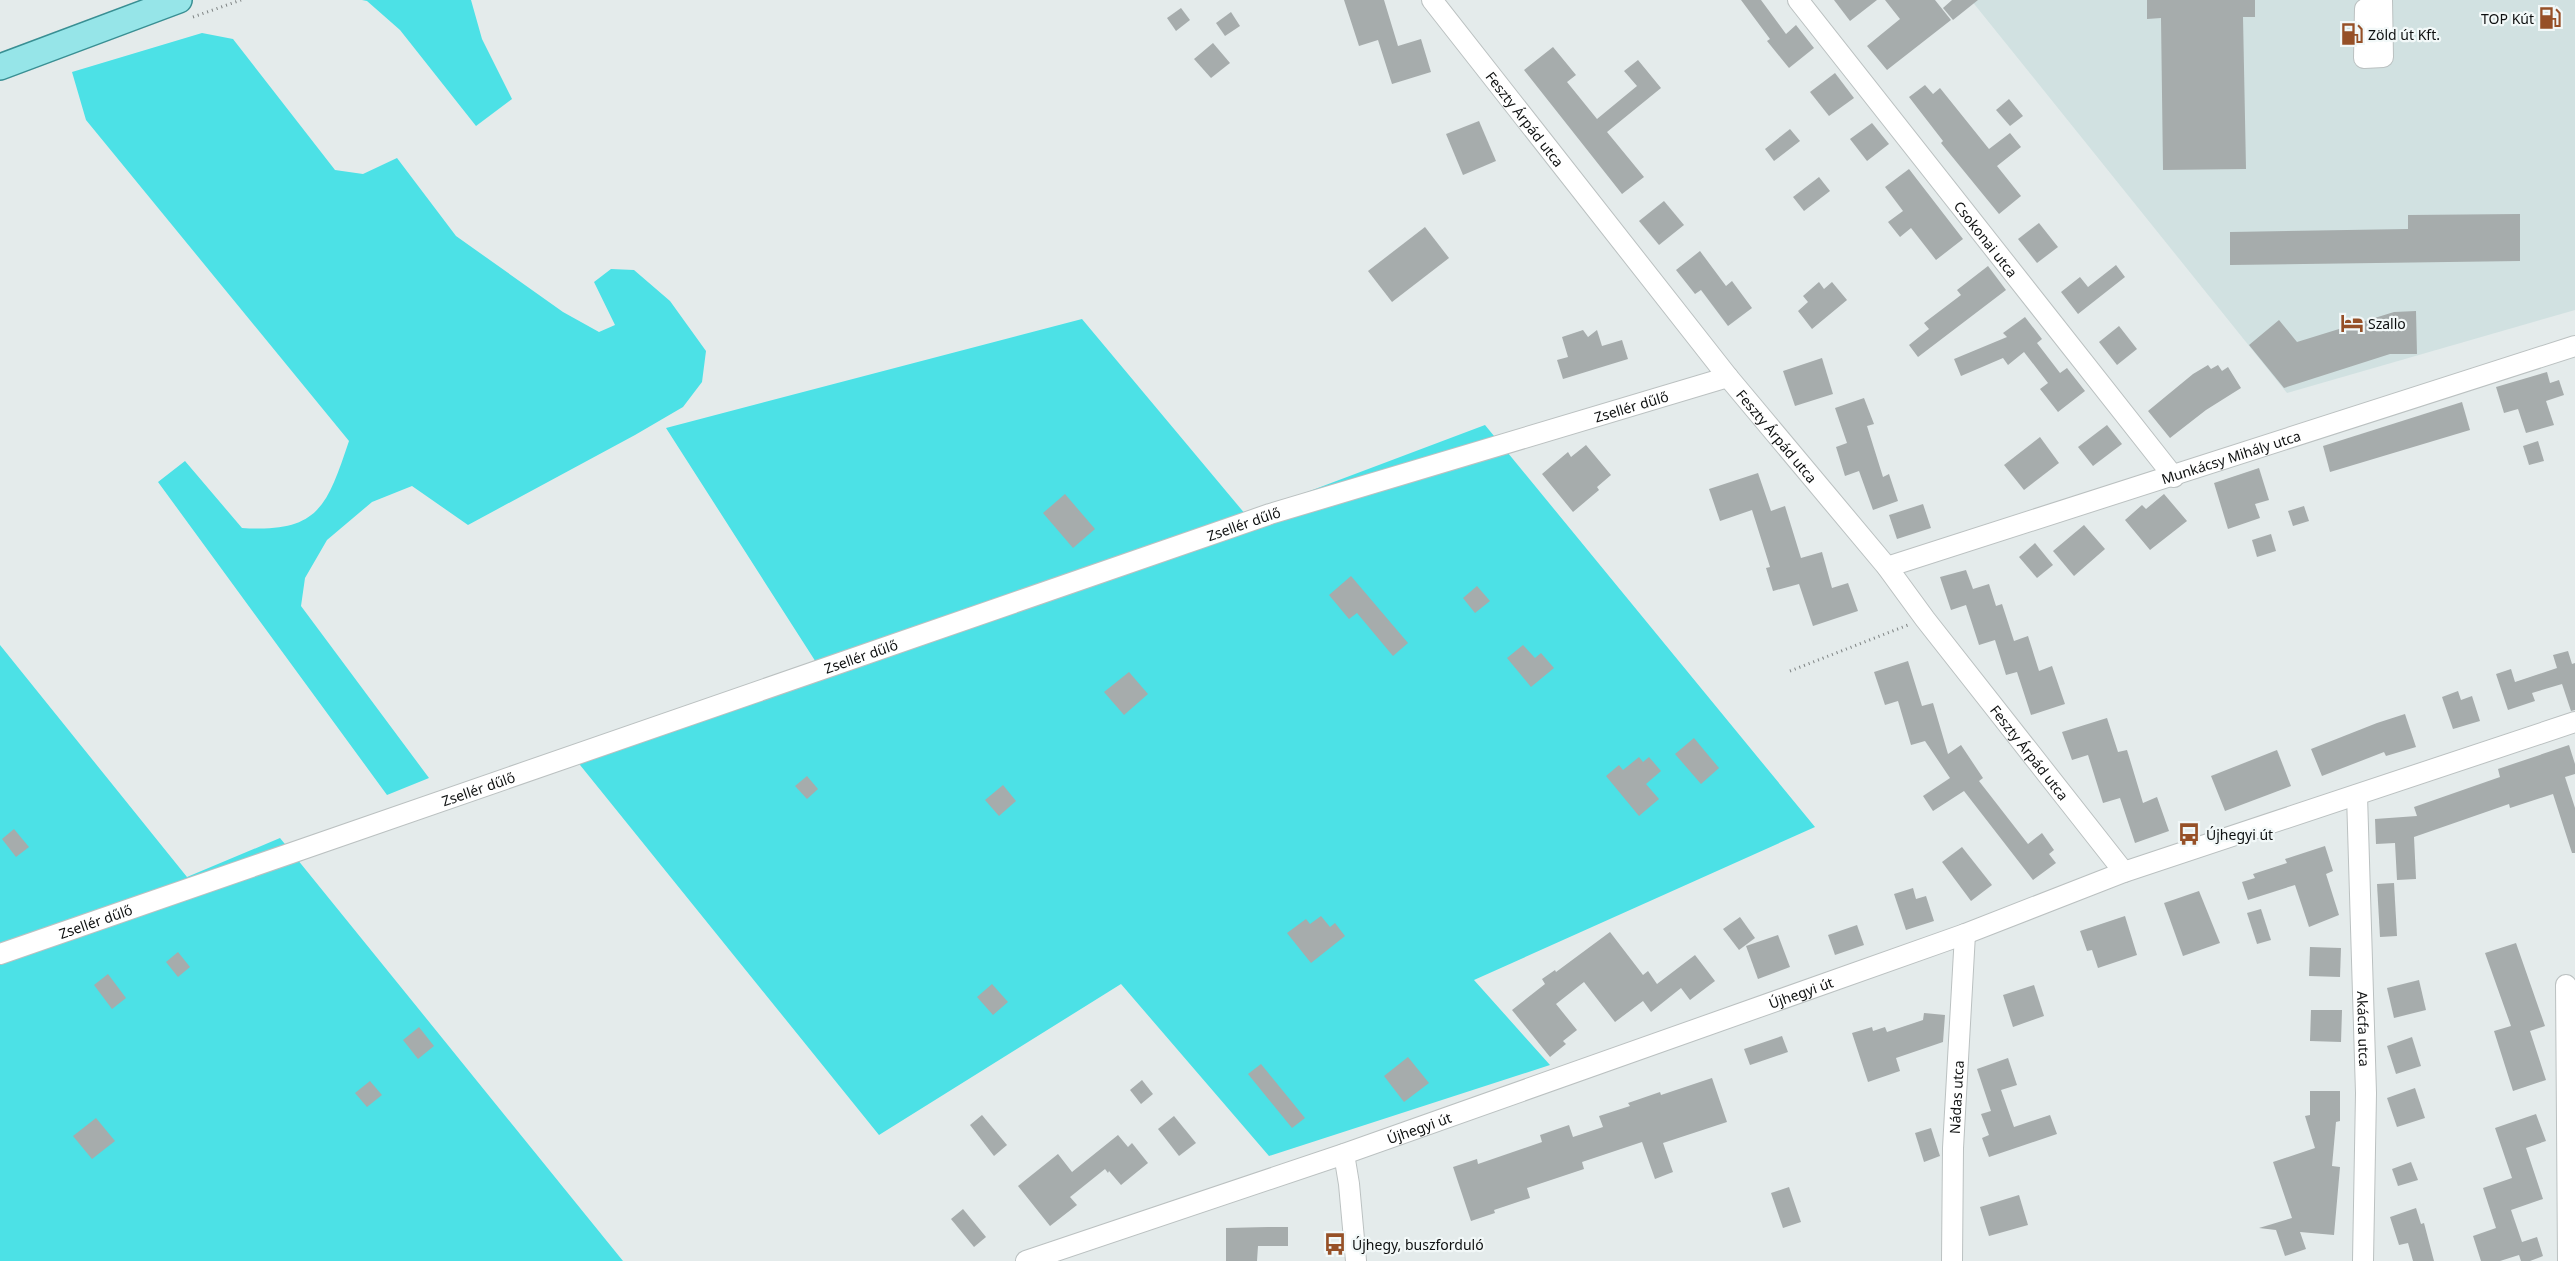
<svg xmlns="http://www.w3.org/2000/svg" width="2575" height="1261" font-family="'Noto Sans',sans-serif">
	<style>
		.built { fill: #d1e1e1 }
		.green { fill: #4ce1e6 }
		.building { fill: #a6acac }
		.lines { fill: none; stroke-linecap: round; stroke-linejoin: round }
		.minor-casing { stroke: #bbc1c1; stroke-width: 22 }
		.major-casing { stroke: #398f93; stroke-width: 28 }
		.path { stroke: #7d8282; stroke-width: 3; stroke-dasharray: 1 4; stroke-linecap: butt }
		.minor { stroke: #fff; stroke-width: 20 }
		.major { stroke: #96e5e8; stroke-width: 25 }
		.labels { text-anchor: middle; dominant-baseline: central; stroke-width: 4.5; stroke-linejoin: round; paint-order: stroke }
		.poi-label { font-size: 14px; fill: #0e1010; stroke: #f2f8f8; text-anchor: start }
		.street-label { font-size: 14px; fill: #0e1010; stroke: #f2f8f8 }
	</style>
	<rect width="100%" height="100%" fill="#e4ebeb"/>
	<polygon class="built" points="1971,0 2575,0 2575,310 2287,393"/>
	<g class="green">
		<polygon points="362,0 471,0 482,39 512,99 476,126 400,30 367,1"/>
		<path d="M 202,33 L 233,39 L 335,170 L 363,174 L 397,158 L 456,236 L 563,312 L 599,332 L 615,325 L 594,282 L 611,269 L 634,270 L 670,301 L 706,351 L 702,382 L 683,407 L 635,435 L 468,525 L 412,486 L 372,502 L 327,540 L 305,578 L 301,606 L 429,778 L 387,795 L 158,482 L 185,461 L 242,528 C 319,533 327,506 349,441 L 86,120 L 72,72 Z"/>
		<polygon points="1082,319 1246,515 1485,425 1815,827 1474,980 1550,1065 1269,1156 1121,984 879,1135 576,760 821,670 666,428"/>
		<polygon points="0,645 187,877 280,838 623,1261 0,1261"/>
	</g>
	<g class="building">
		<polygon points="1344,0 1384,0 1398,46 1421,39 1431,72 1392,84 1378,40 1359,46"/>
		<polygon points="1741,0 1761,0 1786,34 1796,25 1814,48 1789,68 1767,41 1770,39"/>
		<polygon points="1834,0 1877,0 1850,21"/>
		<polygon points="1885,0 1935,0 1951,20 1887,70 1867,46 1900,19"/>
		<polygon points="1952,0 1978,0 1953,20 1943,8"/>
		<polygon points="2147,0 2255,0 2255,17 2243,17 2246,169 2163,170 2161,18 2147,19"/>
		<polygon points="1181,8 1190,20 1176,31 1167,18"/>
		<polygon points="1231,12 1240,26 1225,36 1216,23"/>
		<polygon points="1213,43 1230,63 1211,78 1194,59"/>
		<polygon points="1553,47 1576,75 1567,82 1597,119 1637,86 1624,71 1638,60 1661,88 1607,132 1644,177 1622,194 1524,70"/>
		<polygon points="1835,73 1854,98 1829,116 1810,92"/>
		<polygon points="1925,85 1933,94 1940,88 1989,149 2010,133 2021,147 1997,166 2021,196 1999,214 1941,143 1943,141 1909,97"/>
		<polygon points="2009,99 2023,116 2010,126 1996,110"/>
		<polygon points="1479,121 1496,161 1463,175 1446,134"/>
		<polygon points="1872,123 1889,144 1867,161 1850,139"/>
		<polygon points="1790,129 1800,141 1774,161 1765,149"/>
		<polygon points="1909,169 1963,239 1936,260 1911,228 1900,237 1888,222 1903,211 1885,187"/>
		<polygon points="1819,177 1830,191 1804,211 1793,197"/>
		<polygon points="1664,201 1684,225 1659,245 1639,221"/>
		<polygon points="2520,214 2520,261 2230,265 2230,232 2408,229 2408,215"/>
		<polygon points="2039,223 2058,247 2037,263 2018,239"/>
		<polygon points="1425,227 1449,258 1392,302 1368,271"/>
		<polygon points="1700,251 1726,286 1732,281 1752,308 1728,326 1701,290 1695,294 1676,270"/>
		<polygon points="2116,265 2125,277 2078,314 2061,292 2080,277 2088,287"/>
		<polygon points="1988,266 2006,290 1918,357 1909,345 1929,329 1924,323 1961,295 1957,290"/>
		<polygon points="1819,282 1824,289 1832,282 1847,300 1812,329 1798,311 1808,302 1803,296"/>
		<polygon points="2416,311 2417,354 2390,354 2284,388 2249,345 2279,320 2297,342 2394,312"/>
		<polygon points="2025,317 2042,339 2037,343 2060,373 2067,368 2085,391 2058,412 2040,389 2048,383 2024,352 2008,365 2003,358 1961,376 1954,359 2007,337 2003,333"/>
		<polygon points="2119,326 2137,349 2117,365 2099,342"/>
		<polygon points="1583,330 1588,337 1597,330 1602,346 1622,340 1628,359 1563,379 1557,360 1568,357 1562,337"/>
		<polygon points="1822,358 1833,394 1795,406 1783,371"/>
		<polygon points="2208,365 2211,369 2218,365 2222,371 2228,367 2241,388 2206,410 2170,438 2148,411 2193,374"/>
		<polygon points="2547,372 2550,383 2559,380 2564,395 2546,401 2554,425 2526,433 2518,409 2504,413 2496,387"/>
		<polygon points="1864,398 1874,424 1867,426 1883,477 1889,474 1898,501 1873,510 1859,471 1845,476 1836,447 1847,443 1835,408"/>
		<polygon points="2462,402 2470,430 2330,472 2323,446"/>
		<polygon points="2107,425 2122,444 2093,466 2078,447"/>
		<polygon points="2040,437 2059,463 2024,490 2004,465"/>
		<polygon points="2538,441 2544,461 2529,465 2523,446"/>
		<polygon points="1586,445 1611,475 1597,487 1599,490 1573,512 1542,474 1568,452 1571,457"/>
		<polygon points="2259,468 2269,500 2255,504 2260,518 2228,529 2214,483"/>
		<polygon points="1758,473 1771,511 1785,506 1801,558 1822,552 1832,588 1848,583 1858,611 1813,626 1799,584 1773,591 1766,568 1770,567 1752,510 1720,521 1709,489"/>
		<polygon points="1065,494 1095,529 1073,548 1043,513"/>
		<polygon points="2164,494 2187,521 2150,550 2125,520 2142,505 2146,509"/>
		<polygon points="1923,504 1931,528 1897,539 1889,515"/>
		<polygon points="2304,506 2309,521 2293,526 2288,511"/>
		<polygon points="2084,525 2105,549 2074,576 2053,551"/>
		<polygon points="2271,534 2276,551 2257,557 2252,540"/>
		<polygon points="2035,543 2053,565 2037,578 2019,557"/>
		<polygon points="1966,570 1973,589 1989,584 1996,606 2002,604 2014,641 2028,636 2039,671 2052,666 2065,704 2031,715 2017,672 2006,675 1995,640 1979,645 1966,605 1951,610 1940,577"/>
		<polygon points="1351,576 1408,643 1393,656 1357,613 1349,619 1329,595"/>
		<polygon points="1477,586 1490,601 1475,613 1463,598"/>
		<polygon points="1523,645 1535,658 1541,653 1554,668 1531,687 1507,658"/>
		<polygon points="2568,651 2572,664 2575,663 2575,710 2571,711 2562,684 2532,693 2535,701 2508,710 2496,674 2511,669 2515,682 2557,668 2553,655"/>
		<polygon points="1908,661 1922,706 1933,703 1948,754 1961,745 1983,778 1979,781 2028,844 2042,833 2054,850 2049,854 2056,863 2033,880 1964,791 1933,811 1923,796 1950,778 1925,741 1911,745 1898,701 1885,705 1874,672"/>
		<polygon points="1129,672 1148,694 1124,715 1104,692"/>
		<polygon points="2458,691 2461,700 2472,696 2480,721 2453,729 2442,697"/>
		<polygon points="2405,714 2416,747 2386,756 2384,752 2322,776 2311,749 2377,723"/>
		<polygon points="2107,718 2118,752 2127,750 2143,803 2157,797 2169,831 2135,843 2120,798 2103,803 2088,755 2072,760 2062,732"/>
		<polygon points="1694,738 1719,768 1701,784 1675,754"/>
		<polygon points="2569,745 2575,764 2575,774 2565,777 2575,808 2575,853 2572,853 2553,794 2510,808 2509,804 2414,837 2416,879 2397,880 2395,843 2376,844 2375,819 2417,816 2414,807 2500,777 2498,769"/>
		<polygon points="2277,750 2291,786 2225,811 2211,776"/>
		<polygon points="1639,757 1643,762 1649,757 1661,771 1646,784 1659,799 1639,816 1606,776 1619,765 1623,770"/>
		<polygon points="807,776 818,789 807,799 795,786"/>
		<polygon points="1003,785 1016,801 999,816 985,800"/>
		<polygon points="14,829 29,847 16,857 2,839"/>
		<polygon points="2325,846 2333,871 2326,874 2339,915 2309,927 2295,885 2248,900 2242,882 2255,878 2253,874 2287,863 2285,859"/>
		<polygon points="1962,847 1992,885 1971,901 1942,862"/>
		<polygon points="2394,883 2397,936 2380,937 2377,884"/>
		<polygon points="1913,888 1916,899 1926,896 1934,921 1906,930 1894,894"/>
		<polygon points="2199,891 2220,943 2183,956 2164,903"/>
		<polygon points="2261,909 2271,940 2257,944 2247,913"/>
		<polygon points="1321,916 1330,927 1335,923 1345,936 1311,963 1287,933 1306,919 1310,924"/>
		<polygon points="2125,916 2137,955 2098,968 2092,950 2087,951 2080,931"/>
		<polygon points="1740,917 1755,938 1739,950 1723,929"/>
		<polygon points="1857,925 1864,945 1835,955 1828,935"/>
		<polygon points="1610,932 1643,975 1648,971 1657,984 1695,955 1715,981 1690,1000 1681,988 1651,1012 1643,1001 1615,1022 1584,982 1556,1004 1577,1030 1563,1041 1566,1044 1550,1057 1512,1010 1545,984 1542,979 1555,970 1556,972"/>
		<polygon points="1778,935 1790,967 1758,979 1746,946"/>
		<polygon points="2516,943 2545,1026 2530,1031 2546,1080 2513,1091 2494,1031 2511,1026 2485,953"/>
		<polygon points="2310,947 2341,948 2340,977 2309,976"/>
		<polygon points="178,952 190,967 178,977 166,962"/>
		<polygon points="108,974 126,998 112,1009 94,985"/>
		<polygon points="2419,980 2426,1010 2394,1018 2387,988"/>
		<polygon points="992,984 1008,1002 993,1015 977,997"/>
		<polygon points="2034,985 2044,1016 2013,1027 2003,995"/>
		<polygon points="2311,1010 2342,1010 2341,1042 2310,1041"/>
		<polygon points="1924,1013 1945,1015 1943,1042 1896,1058 1900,1071 1868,1082 1852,1033 1872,1027 1873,1031 1885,1027 1887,1032 1923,1020"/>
		<polygon points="419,1027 434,1046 418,1059 403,1040"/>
		<polygon points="1782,1036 1788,1052 1750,1065 1744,1049"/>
		<polygon points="2412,1037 2421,1066 2396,1074 2387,1046"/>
		<polygon points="1408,1057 1429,1083 1404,1102 1384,1076"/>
		<polygon points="2008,1058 2017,1085 2001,1090 2014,1127 2050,1115 2057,1134 1989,1157 1982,1138 1989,1135 1981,1114 1991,1111 1977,1069"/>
		<polygon points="1261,1064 1305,1118 1292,1128 1248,1074"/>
		<polygon points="1712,1078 1727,1122 1663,1143 1673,1172 1655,1179 1642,1142 1582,1162 1584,1169 1527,1188 1530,1198 1494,1210 1495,1213 1471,1221 1453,1167 1477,1159 1478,1164 1542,1142 1540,1135 1569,1125 1573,1137 1603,1127 1599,1116 1630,1106 1628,1103 1660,1092 1661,1095"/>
		<polygon points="1142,1080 1153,1094 1141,1104 1130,1090"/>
		<polygon points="370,1081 382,1095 367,1107 355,1093"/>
		<polygon points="2415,1088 2425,1118 2397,1127 2387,1098"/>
		<polygon points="2310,1091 2340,1091 2340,1121 2336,1122 2332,1166 2340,1167 2334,1235 2300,1232 2306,1249 2285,1256 2276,1230 2259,1228 2292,1218 2273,1162 2315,1148 2305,1116 2310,1115"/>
		<polygon points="2536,1114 2546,1141 2526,1148 2543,1199 2511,1210 2522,1242 2537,1237 2543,1256 2530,1261 2521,1261 2519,1255 2500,1261 2481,1261 2473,1236 2496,1228 2483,1188 2512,1178 2495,1128"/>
		<polygon points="982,1115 1007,1145 994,1156 970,1125"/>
		<polygon points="1174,1116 1196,1143 1179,1156 1158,1129"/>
		<polygon points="96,1118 115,1141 92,1159 73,1136"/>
		<polygon points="1931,1128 1940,1156 1924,1162 1915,1133"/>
		<polygon points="1118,1135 1128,1147 1132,1143 1148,1163 1121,1185 1109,1171 1108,1173 1105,1169 1070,1197 1077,1205 1050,1226 1018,1186 1058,1154 1072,1172"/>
		<polygon points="2411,1162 2418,1180 2398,1186 2392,1169"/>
		<polygon points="1789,1187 1801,1222 1783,1228 1771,1193"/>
		<polygon points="2019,1195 2028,1225 1989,1236 1980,1207"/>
		<polygon points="2416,1208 2421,1224 2424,1223 2434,1261 2413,1261 2408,1243 2399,1245 2390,1217"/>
		<polygon points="963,1209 986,1237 974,1247 951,1219"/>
		<polygon points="1268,1227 1288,1227 1288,1246 1258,1246 1257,1261 1226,1261 1226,1228"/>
	</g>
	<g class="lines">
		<defs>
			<g id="minor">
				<path id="s1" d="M 1432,0 L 1728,377 L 1887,567 L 1925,619 L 2124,872"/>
				<path id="s2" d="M 1798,0 L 2174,477"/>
				<polyline points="2380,0 2365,9 2364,58 2383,57 2382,0"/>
				<path id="s3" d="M 1887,567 L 2575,346"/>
				<path id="s4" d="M 2357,795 L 2366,1093 L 2363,1261"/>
				<path id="s5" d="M 0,954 L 1270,514 L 1728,377"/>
				<polyline points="2566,985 2568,1261"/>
				<polyline points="1344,1154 1349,1184 1356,1261"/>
				<path id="s6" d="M 1026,1261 L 1344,1154 L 1965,934 L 2124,872 L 2575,722"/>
				<path id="s7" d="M 1952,1261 L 1953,1148 L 1965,934"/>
			</g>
			<polyline id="major" points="0,67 179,0"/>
		</defs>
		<use href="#minor" class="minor-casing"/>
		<use href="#major" class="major-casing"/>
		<g class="path">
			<polyline points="193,17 241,0"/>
			<polyline points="1790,671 1908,625"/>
		</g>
		<use href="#minor" class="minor"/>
		<use href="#major" class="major"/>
	</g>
	<defs>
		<symbol id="fuel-bare" viewBox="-9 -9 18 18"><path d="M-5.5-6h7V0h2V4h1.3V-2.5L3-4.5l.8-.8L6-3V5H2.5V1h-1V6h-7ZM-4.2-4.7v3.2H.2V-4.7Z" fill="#965027" stroke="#f2f8f8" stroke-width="2.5" paint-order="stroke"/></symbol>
		<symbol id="hotel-bare" viewBox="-9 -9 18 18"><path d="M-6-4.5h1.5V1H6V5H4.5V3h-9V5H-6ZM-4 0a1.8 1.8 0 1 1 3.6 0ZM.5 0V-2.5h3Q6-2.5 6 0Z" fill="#965027" stroke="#f2f8f8" stroke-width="2.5" paint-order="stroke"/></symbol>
		<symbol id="bus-bare" viewBox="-9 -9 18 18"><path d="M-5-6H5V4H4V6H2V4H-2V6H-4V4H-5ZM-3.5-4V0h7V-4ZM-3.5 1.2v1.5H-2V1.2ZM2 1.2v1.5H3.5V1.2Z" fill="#965027" stroke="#f2f8f8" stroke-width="2.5" paint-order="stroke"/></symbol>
	</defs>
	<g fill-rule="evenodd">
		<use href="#fuel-bare" x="2534" y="2" width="32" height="32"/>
		<use href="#fuel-bare" x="2336" y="18" width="32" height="32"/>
		<use href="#hotel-bare" x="2336" y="307" width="32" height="32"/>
		<use href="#bus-bare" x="2173" y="818" width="32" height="32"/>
		<use href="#bus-bare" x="1319" y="1228" width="32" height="32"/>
	</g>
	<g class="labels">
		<g class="poi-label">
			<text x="2534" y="18" text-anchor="end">TOP Kút</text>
			<text x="2368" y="34">Zöld út Kft.</text>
			<text x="2368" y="323">Szallo</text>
			<text x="2206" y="834">Újhegyi út</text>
			<text x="1352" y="1244">Újhegy, buszforduló</text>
		</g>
		<g class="street-label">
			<text stroke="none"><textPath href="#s1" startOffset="151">Feszty Árpád utca</textPath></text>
			<text stroke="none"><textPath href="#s2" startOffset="304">Csokonai utca</textPath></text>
			<text stroke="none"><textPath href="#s5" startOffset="1721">Zsellér dűlő</textPath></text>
			<text stroke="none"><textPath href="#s1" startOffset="556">Feszty Árpád utca</textPath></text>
			<text stroke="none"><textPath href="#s3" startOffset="361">Munkácsy Mihály utca</textPath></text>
			<text stroke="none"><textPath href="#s5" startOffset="1316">Zsellér dűlő</textPath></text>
			<text stroke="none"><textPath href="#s5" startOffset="911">Zsellér dűlő</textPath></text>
			<text stroke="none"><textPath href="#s1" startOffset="961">Feszty Árpád utca</textPath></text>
			<text stroke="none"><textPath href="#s5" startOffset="506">Zsellér dűlő</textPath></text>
			<text stroke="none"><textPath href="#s5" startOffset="101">Zsellér dűlő</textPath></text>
			<text stroke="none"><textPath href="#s6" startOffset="820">Újhegyi út</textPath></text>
			<text stroke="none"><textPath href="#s4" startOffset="234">Akácfa utca</textPath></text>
			<text stroke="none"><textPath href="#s7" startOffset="164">Nádas utca</textPath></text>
			<text stroke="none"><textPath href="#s6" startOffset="415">Újhegyi út</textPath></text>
		</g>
	</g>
</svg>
